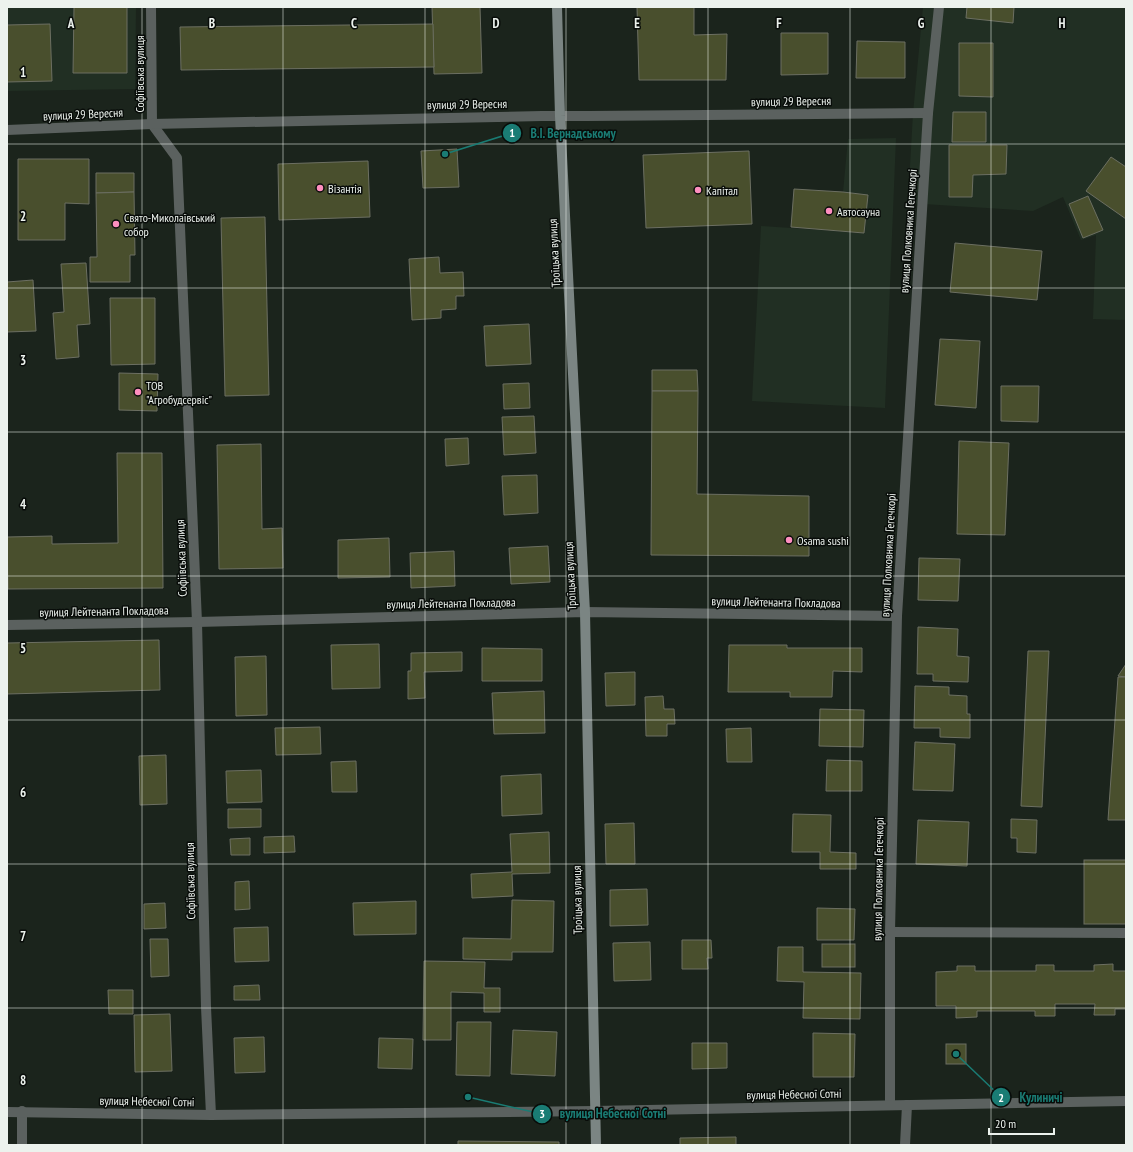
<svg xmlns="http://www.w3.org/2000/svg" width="1133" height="1152" font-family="'PT Sans Narrow',sans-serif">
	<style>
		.built { fill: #212f23 }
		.building { fill: #494f2d; stroke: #6c6f62 }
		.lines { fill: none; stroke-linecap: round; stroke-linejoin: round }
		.minor { stroke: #5b615f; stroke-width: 10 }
		.tertiary { stroke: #5b615f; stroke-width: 10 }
		.secondary { stroke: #7b8583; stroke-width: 10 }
		.grid { fill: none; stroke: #ecf2ed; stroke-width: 1; stroke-opacity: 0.55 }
		.poi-dot { fill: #fd8ebe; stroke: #080c09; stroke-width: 1.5 }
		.labels { text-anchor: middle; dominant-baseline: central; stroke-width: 3; stroke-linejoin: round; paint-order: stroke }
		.street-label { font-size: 12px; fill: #ecf2ed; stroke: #080c09 }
		.poi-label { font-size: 12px; fill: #ecf2ed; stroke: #080c09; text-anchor: start }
		.grid-label { font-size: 13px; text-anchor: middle; font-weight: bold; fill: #ecf2ed; stroke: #080c09; stroke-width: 3; stroke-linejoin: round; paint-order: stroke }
		.leader { fill: none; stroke: #1a7c74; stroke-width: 1.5 }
		.callout-dot { fill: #1a7c74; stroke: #080c09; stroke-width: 1.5 }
		.mark-label { font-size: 12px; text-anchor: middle; font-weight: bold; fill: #fff }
		.callout-label { font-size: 13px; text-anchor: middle; font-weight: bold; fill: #1a7c74; stroke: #080c09; stroke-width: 3; stroke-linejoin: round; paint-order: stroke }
	</style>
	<rect width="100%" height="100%" fill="#1b241c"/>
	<g class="built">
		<polygon points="7,7 136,7 135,89 7,91"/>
		<polygon points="923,7 1126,7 1126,320 1093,319 1096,235 1081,240 1063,197 1033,211 908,203 913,113"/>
		<polygon points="896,138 885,408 752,401 761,226 864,233 868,195 843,192 848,139"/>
	</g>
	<g class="building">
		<polygon points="74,7 127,7 127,73 73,73"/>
		<polygon points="432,7 480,7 482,73 434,74"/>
		<polygon points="637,7 694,7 694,35 727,34 726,80 639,80"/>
		<polygon points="967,7 1014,7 1013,23 966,18"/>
		<polygon points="50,24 52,81 7,82 7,25"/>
		<polygon points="433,24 434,67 181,70 180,27"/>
		<polygon points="781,33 828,33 828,74 781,75"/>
		<polygon points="857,41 905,42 905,78 856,78"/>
		<polygon points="959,43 993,43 993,97 959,96"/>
		<polygon points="953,112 986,112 986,142 952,142"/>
		<polygon points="949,145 1007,145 1006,174 973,175 972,197 949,197"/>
		<polygon points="457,149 459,187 423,188 421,151"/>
		<polygon points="749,151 752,224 646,228 643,155"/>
		<polygon points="1111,157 1126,167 1126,219 1086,191"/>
		<polygon points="18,159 89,159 89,204 65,203 65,240 18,240"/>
		<polygon points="368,161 370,217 279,220 278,164"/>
		<polygon points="96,173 134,173 134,192 96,193"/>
		<polygon points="794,189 843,192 868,195 864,233 791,227"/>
		<polygon points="134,192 135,255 130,255 130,282 90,282 90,257 97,257 96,193"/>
		<polygon points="1088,196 1103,230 1083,238 1069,204"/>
		<polygon points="265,217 269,395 225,396 221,218"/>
		<polygon points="955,243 1042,251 1037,300 950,292"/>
		<polygon points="439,257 440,273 463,272 464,296 456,296 456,309 441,310 441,318 412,320 409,259"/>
		<polygon points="86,263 90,324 77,325 79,357 56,359 53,313 64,312 61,264"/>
		<polygon points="33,280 36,331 7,332 7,282"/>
		<polygon points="110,298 155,298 155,364 111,365"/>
		<polygon points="529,324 531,364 486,366 484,326"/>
		<polygon points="940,339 980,341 976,408 935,405"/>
		<polygon points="652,370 697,370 698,391 652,391"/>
		<polygon points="119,373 158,374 157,411 119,410"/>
		<polygon points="529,383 530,408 504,409 503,384"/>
		<polygon points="1001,386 1039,386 1038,422 1001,421"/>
		<polygon points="652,391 698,391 697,494 809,496 809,556 651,555"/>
		<polygon points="534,416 536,453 504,455 502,417"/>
		<polygon points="468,438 469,464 446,466 445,439"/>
		<polygon points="959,441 1009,443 1005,535 957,534"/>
		<polygon points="261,444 262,529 282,528 283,568 219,569 217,445"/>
		<polygon points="117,453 162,453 163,588 8,589 7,537 52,536 52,544 118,543"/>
		<polygon points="537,475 538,513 504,515 502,476"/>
		<polygon points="389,538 390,577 338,578 338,540"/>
		<polygon points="548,546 550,582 511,584 509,548"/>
		<polygon points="454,551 455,586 411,588 410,553"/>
		<polygon points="919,558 960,559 958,601 918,600"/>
		<polygon points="918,627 958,629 957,656 969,657 968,682 933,681 933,674 917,674"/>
		<polygon points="159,640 160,690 7,694 7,643"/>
		<polygon points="379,644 380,688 332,689 331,645"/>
		<polygon points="729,645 787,645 787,648 862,648 862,672 833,671 832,697 790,697 790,692 728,692"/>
		<polygon points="482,648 542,649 542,681 482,681"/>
		<polygon points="1028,651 1049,651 1042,807 1021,806"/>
		<polygon points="462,652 462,671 424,672 425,698 408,699 408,671 411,671 411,653"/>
		<polygon points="266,656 267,715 236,716 235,657"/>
		<polygon points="1126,664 1126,677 1118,676"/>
		<polygon points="635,672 635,705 606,706 605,673"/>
		<polygon points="1118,677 1126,677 1126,820 1108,820"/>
		<polygon points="915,686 949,687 949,695 967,696 967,714 970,714 970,738 940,737 940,728 914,728"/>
		<polygon points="544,691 545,733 494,734 492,693"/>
		<polygon points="663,696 664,709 674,709 675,724 667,724 667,736 646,736 645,697"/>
		<polygon points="820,709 864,710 863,747 819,746"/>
		<polygon points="320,727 321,754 276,755 275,728"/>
		<polygon points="751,728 752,762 727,762 726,729"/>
		<polygon points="915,742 955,744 953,791 913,790"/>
		<polygon points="166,755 167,804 140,805 139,756"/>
		<polygon points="827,760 862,761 862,791 826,791"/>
		<polygon points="356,761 357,792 332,792 331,762"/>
		<polygon points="261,770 262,802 227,803 226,771"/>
		<polygon points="541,774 542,814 502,816 501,776"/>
		<polygon points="228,809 261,809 261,827 228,828"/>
		<polygon points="793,814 831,815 830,852 856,853 856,869 820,869 820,852 792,852"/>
		<polygon points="1011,819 1037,820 1036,853 1017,852 1017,838 1011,838"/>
		<polygon points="918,820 969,822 967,866 916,864"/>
		<polygon points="634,823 635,864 606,864 605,824"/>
		<polygon points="549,832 550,873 512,874 513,896 472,898 471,874 512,872 510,834"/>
		<polygon points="294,836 295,852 264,853 264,837"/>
		<polygon points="250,838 250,855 231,855 230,839"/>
		<rect x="1084" y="860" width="42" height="64"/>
		<polygon points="249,881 250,909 235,910 235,882"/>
		<polygon points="647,889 648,925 610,926 610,890"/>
		<polygon points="512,900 554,901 553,952 512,952 512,960 463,959 463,938 511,939"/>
		<polygon points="416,901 416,934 354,935 353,903"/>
		<polygon points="165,903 166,928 144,929 144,904"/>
		<polygon points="817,908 855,909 854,940 817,940"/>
		<polygon points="268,927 269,961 235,962 234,928"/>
		<polygon points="150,939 168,939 169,976 151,977"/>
		<polygon points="682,940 711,940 712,958 707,958 708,969 682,969"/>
		<polygon points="650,942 651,980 614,981 613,943"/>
		<rect x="822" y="944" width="33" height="23"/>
		<polygon points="778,947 803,947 803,972 861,973 860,1019 803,1018 804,982 777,981"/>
		<polygon points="424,961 485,962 484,988 500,988 500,1012 484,1012 484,993 451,992 451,1040 423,1040"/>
		<polygon points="1113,964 1113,971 1126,971 1126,1009 1115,1009 1115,1015 1094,1015 1095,1004 1055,1004 1055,1016 1035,1016 1035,1011 977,1011 977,1017 956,1018 956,1006 936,1006 936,972 957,971 957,966 975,966 975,971 1036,971 1036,965 1054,965 1054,971 1094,971 1094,965"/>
		<polygon points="259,985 260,1000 234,1000 234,986"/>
		<polygon points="108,990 133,990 133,1014 109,1014"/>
		<polygon points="170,1014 172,1071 135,1072 134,1015"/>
		<polygon points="457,1022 491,1022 490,1076 456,1075"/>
		<polygon points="513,1030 557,1032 555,1076 511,1074"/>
		<polygon points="813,1033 855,1034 854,1077 813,1077"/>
		<polygon points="264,1037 265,1072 235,1073 234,1038"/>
		<polygon points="379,1038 413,1039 412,1069 378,1068"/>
		<polygon points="692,1043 727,1043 727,1068 692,1069"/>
		<rect x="946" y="1044" width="20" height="20"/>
		<polygon points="736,1137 736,1145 680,1145 680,1138"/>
		<polygon points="458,1141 559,1142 559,1145 458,1145"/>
	</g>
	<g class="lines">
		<g class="minor">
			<polyline points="151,7 152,124 177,158 197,622 206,1007 211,1115"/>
			<polyline points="7,130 152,124 542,116 589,116 928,113"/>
			<polyline points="7,625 197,622 585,612 897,616"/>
			<polyline points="890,932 1126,933"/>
			<polyline points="890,1105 890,932 897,616 928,113 939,7"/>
			<polyline points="22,1145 22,1111"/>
			<polyline points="905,1145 907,1105"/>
		</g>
		<polyline class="tertiary" points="7,1112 211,1115 595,1111 1126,1101"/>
		<polyline class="secondary" points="557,7 560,116 585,612 596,1145"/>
	</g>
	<path class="grid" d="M 142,7 L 142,1145M 283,7 L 283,1145M 425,7 L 425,1145M 566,7 L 566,1145M 708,7 L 708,1145M 850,7 L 850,1145M 991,7 L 991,1145M 7,144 L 1126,144M 7,288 L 1126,288M 7,432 L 1126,432M 7,576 L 1126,576M 7,720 L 1126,720M 7,864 L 1126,864M 7,1008 L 1126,1008"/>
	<g class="poi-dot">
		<circle cx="320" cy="188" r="4"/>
		<circle cx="698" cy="190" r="4"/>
		<circle cx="829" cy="211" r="4"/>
		<circle cx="116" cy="224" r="4"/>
		<circle cx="138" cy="392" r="4"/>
		<circle cx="789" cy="540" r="4"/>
	</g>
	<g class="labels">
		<g class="street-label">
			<text transform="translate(139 74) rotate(-90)">Софіївська вулиця</text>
			<text transform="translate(791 101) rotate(-1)">вулиця 29 Вересня</text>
			<text transform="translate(467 104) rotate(-1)">вулиця 29 Вересня</text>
			<text transform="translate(83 114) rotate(-3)">вулиця 29 Вересня</text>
			<text transform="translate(908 231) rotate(-86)">вулиця Полковника Гегечкорі</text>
			<text transform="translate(554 253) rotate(-93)">Троїцька вулиця</text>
			<text transform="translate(888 555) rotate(-87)">вулиця Полковника Гегечкорі</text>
			<text transform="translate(181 558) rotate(-92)">Софіївська вулиця</text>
			<text transform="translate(570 576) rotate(-93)">Троїцька вулиця</text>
			<text transform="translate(776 602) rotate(1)">вулиця Лейтенанта Покладова</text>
			<text transform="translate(451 603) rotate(-1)">вулиця Лейтенанта Покладова</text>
			<text transform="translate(104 611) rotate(-1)">вулиця Лейтенанта Покладова</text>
			<text transform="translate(878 879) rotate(-89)">вулиця Полковника Гегечкорі</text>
			<text transform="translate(190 881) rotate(-91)">Софіївська вулиця</text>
			<text transform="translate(577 900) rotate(-91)">Троїцька вулиця</text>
			<text transform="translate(794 1094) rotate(-1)">вулиця Небесної Сотні</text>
			<text transform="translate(147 1101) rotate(1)">вулиця Небесної Сотні</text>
		</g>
		<g class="poi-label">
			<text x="328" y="188">Візантія</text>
			<text x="706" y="190">Капітал</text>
			<text x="837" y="211">Автосауна</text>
			<text x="124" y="217">Свято-Миколаївський<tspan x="124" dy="14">собор</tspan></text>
			<text x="146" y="385">ТОВ<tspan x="146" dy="14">"Агробудсервіс"</tspan></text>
			<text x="797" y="540">Osama sushi</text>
		</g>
	</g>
	<g class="grid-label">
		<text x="71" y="28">A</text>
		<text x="212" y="28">B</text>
		<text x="354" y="28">C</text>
		<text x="496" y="28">D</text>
		<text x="637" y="28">E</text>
		<text x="779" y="28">F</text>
		<text x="921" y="28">G</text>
		<text x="1062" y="28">H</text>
		<text x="23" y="77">1</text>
		<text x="23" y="221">2</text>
		<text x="23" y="365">3</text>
		<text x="23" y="509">4</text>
		<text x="23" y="653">5</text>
		<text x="23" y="797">6</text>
		<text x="23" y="941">7</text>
		<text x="23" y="1085">8</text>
	</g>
	<path class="leader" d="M445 154L512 133M956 1054L1001 1097M468 1097L542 1114"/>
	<g class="callout-dot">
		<circle cx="445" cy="154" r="4"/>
		<circle cx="956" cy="1054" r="4"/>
		<circle cx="468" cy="1097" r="4"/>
		<circle cx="512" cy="133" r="10"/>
		<circle cx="1001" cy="1097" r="10"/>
		<circle cx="542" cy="1114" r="10"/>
	</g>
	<g class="mark-label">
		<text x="512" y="137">1</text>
		<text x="1001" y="1102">2</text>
		<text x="542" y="1118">3</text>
	</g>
	<g class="callout-label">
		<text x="573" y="138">В.І. Вернадському</text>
		<text x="1041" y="1102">Кулиничі</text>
		<text x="613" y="1118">вулиця Небесної Сотні</text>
	</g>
	<rect width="1133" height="1152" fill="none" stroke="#ecf2ed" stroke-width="16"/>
	<path d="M989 1128v6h65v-6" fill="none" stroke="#ecf2ed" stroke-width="2"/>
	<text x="995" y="1128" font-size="12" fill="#ecf2ed" stroke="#080c09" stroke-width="3" paint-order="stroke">20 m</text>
</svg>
